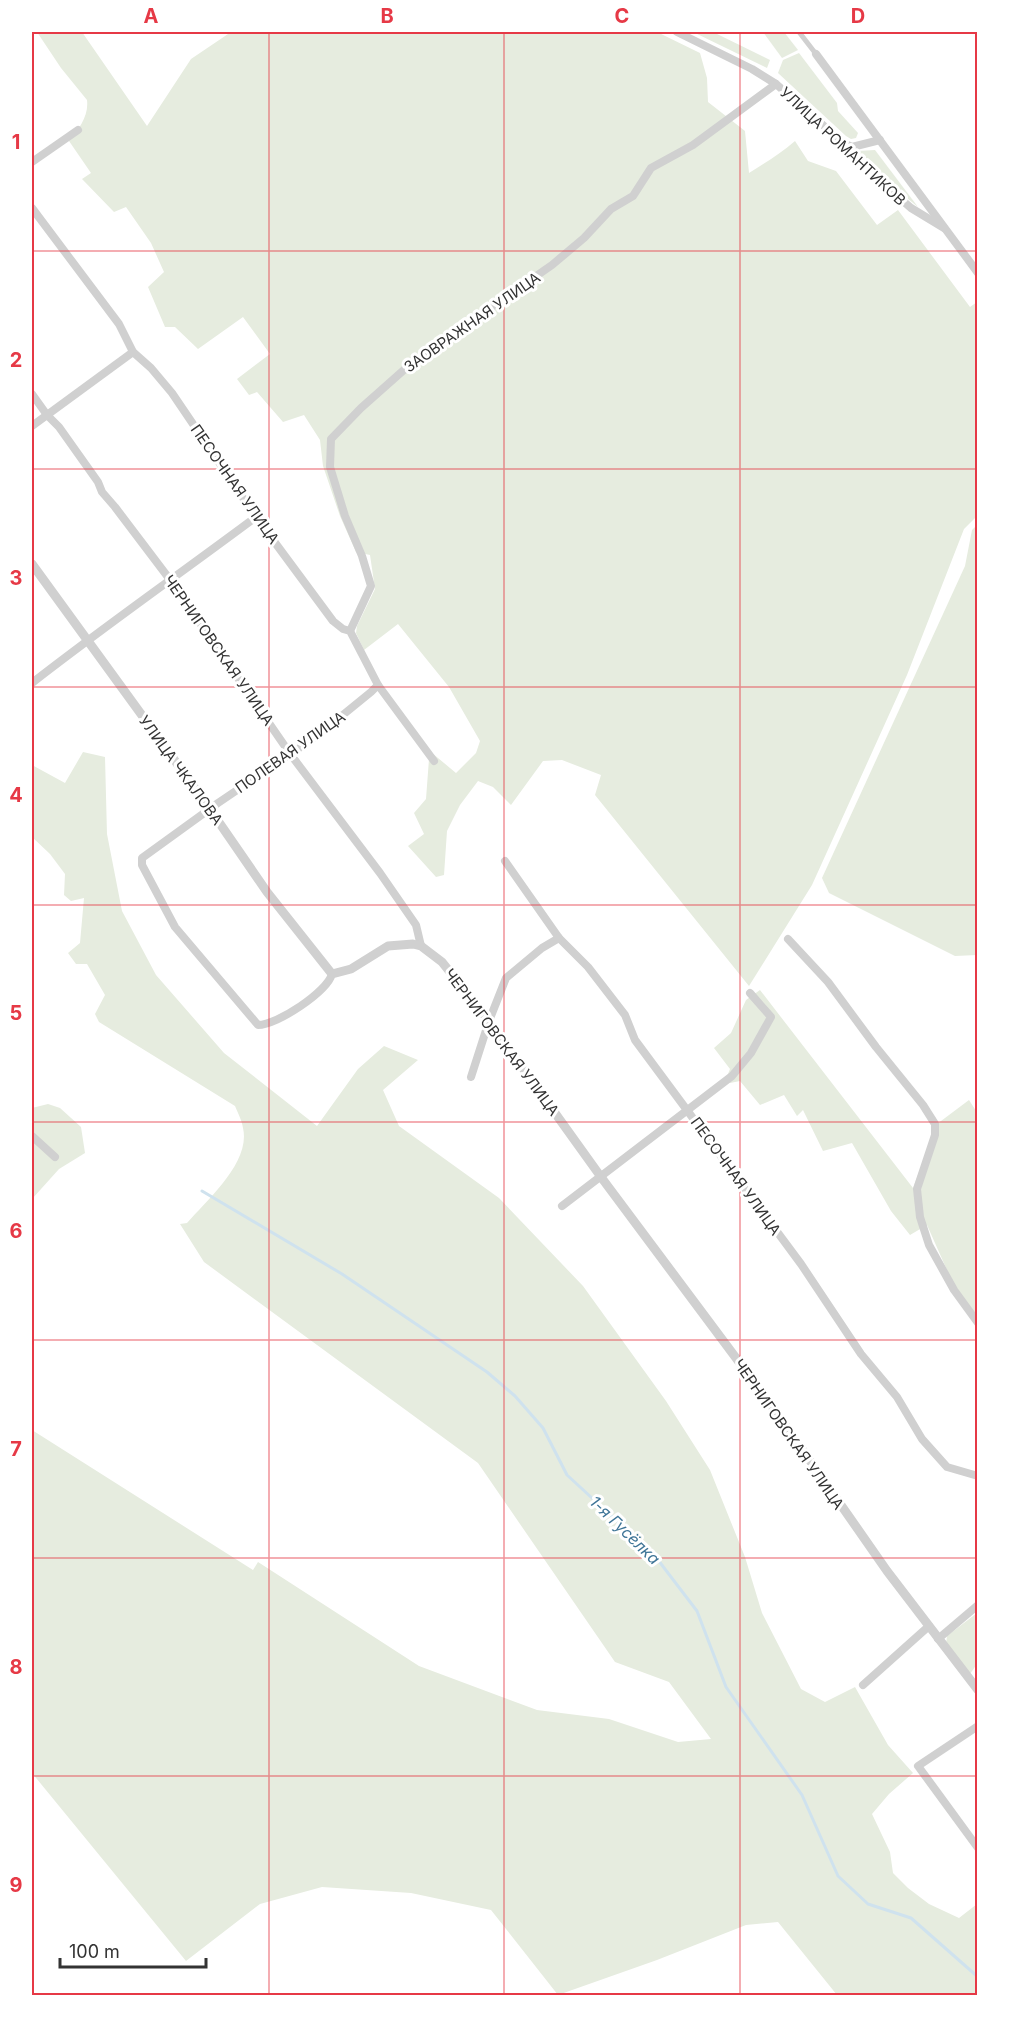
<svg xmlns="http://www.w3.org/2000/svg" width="1009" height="2027" font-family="Inter,sans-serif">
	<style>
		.green { fill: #e6ecdf }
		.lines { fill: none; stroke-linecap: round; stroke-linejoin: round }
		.stream { stroke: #cfe2ee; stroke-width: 3 }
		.pedestrian { stroke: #d0d0d0; stroke-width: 5 }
		.minor { stroke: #d0d0d0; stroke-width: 8 }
		.tertiary { stroke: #d0d0d0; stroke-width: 9 }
		.grid { fill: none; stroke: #e63946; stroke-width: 1.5; stroke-opacity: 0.55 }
		.labels { text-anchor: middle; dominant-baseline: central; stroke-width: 6; stroke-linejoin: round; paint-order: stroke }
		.street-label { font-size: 15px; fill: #333; stroke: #fff }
		.water-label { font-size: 16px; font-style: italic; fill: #3f7597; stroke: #fff }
		.neatline { fill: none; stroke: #e63946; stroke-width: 2 }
		.grid-label { font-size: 20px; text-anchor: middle; font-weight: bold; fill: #e63946 }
	</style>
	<rect width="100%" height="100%" fill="#fff"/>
	<g class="green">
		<path d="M 37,32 L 82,32 L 147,126 L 191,59 L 231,32 L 657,32 L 700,53 L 707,78 L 708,102 L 745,131 L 749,173 C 765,163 780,154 795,141 L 808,161 L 836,171 L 877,225 L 898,210 L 970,307 L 977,302 L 977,516 L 964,529 L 907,675 L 812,885 L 749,986 L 595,795 L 601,775 L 562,760 L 543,761 L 511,805 L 493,787 L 478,781 L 460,805 L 447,831 L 444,875 L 436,877 L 408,846 L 424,834 L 414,813 L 426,799 L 429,759 L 432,753 L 456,773 L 476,753 L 480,741 L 449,687 L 398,624 L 364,650 L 356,633 L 357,626 L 375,589 L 370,555 L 356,552 L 340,516 L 323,466 L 320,440 L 304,415 L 283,422 L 257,392 L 249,395 L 237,379 L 270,354 L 243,317 L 198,349 L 175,327 L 165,327 L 148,287 L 164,272 L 151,243 L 126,207 L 114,212 L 82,179 L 91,173 L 69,141 C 79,129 89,116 87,100 L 61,68 Z"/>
		<polygon points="693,32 713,32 770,60 767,68"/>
		<polygon points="763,32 784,32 798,50 782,58"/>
		<polygon points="799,53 837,103 838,111 858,133 856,138 851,139 846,136 778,73 783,60"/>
		<polygon points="875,150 918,207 857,157 857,151"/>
		<polygon points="977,525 977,955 955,956 829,893 822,878 965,566 972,530"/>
		<path d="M 83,752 L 105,757 L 107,834 L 122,911 L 156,975 L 224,1053 L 317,1126 L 358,1069 L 384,1046 L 418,1060 L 383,1090 L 399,1126 L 499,1198 L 583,1286 L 666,1401 L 710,1470 L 745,1557 L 762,1613 L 801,1689 L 825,1702 L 855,1687 L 888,1745 L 913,1773 L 889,1794 L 872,1814 L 890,1852 L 893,1873 L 908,1888 L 929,1904 L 959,1918 L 977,1904 L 977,1995 L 837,1995 L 778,1922 L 746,1925 L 657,1960 L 558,1995 L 491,1910 L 411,1893 L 322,1887 L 260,1904 L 186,1961 L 32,1773 L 32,1430 L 253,1570 L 258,1562 L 419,1666 L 537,1710 L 609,1719 L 678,1742 L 711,1739 L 669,1682 L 615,1662 L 478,1463 L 204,1262 L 180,1224 L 187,1223 C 207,1200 251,1162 243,1128 C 242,1121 238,1113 235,1106 L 99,1022 L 95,1014 L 105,995 L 87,964 L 76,964 L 68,953 L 80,943 L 84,898 L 71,901 L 64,895 L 65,874 L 50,854 L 32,837 L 32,765 L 65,783 Z"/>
		<polygon points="760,990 913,1188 937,1124 969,1100 978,1114 977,1320 955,1288 927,1225 910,1235 891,1211 852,1143 823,1151 803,1110 797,1116 784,1095 760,1105 740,1081 730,1083 726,1079 730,1069 714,1048 731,1033 746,1000"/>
		<polygon points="48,1104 60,1108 81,1127 85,1153 59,1169 32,1199 32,1108"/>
		<polygon points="977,1613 977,1664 970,1674 946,1644 947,1636"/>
	</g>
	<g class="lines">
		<polyline class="stream" points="202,1191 342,1274 487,1372 515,1396 543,1428 567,1475 655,1556 697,1611 726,1687 802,1795 838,1876 868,1904 911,1918 978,1977"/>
		<polyline class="pedestrian" points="799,32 816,54"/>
		<g class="minor">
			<polyline points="677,32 752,69 776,84 824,126 870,172 911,208 944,228"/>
			<polyline points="816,54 978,273"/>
			<polyline points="843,143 852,147 880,140"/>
			<polyline points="32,162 78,130"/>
			<polyline points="32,208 119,324 133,352 151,368 172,393 256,517 333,621 343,629 350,631 378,685 434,761"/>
			<polyline points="32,394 47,415 59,427 98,482 102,492 115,507 171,581 291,755 380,873 416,925 421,946"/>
			<polyline points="32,426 133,352"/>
			<polyline points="350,631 371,586 362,556 345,516 330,467 331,439 361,408 414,361 552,265 584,238 611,209 633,196 651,168 693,145 776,84"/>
			<path d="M 32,683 C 105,626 181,573 256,517"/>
			<polyline points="505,861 559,938 588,967 625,1015 635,1040 801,1264 861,1354 897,1397 922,1439 947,1467 978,1476"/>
			<polyline points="788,939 828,982 876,1047 923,1105 935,1124 935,1135 917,1189 920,1217 929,1245 954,1290 978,1323"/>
			<path d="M 332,974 C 327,992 277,1025 258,1025 L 175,927 L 142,865 L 142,858 L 218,803 L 317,736 L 371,692 L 378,685"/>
			<polyline points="471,1077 489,1021 506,978 542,948 559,938"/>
			<polyline points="32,1136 55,1157"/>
			<polyline points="562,1206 732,1076 751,1053 771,1017 750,993"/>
			<polyline points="938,1639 978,1605"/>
			<polyline points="863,1685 929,1626"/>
			<polyline points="978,1726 918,1766 978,1848"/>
		</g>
		<polyline class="tertiary" points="32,564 205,802 267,892 332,974 351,969 388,946 413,944 421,946 442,962 489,1021 601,1177 774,1409 887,1571 978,1690"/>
	</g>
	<path class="grid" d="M 269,32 L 269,1996M 504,32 L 504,1996M 740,32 L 740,1996M 32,251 L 978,251M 32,469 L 978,469M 32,687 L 978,687M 32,905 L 978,905M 32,1122 L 978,1122M 32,1340 L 978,1340M 32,1558 L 978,1558M 32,1776 L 978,1776"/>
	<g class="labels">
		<g class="street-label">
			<text transform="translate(843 146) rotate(43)">УЛИЦА РОМАНТИКОВ</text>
			<text transform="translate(472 322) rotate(-35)">ЗАОВРАЖНАЯ УЛИЦА</text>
			<text transform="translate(235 484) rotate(55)">ПЕСОЧНАЯ УЛИЦА</text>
			<text transform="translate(219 650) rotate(55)">ЧЕРНИГОВСКАЯ УЛИЦА</text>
			<text transform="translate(290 752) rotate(-35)">ПОЛЕВАЯ УЛИЦА</text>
			<text transform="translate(181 770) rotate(54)">УЛИЦА ЧКАЛОВА</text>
			<text transform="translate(502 1042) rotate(53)">ЧЕРНИГОВСКАЯ УЛИЦА</text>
			<text transform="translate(736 1176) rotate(54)">ПЕСОЧНАЯ УЛИЦА</text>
			<text transform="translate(789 1434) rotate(55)">ЧЕРНИГОВСКАЯ УЛИЦА</text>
		</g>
		<g class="water-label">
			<text transform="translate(625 1530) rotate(44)">1-я Гусёлка</text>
		</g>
	</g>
	<rect width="1009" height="2027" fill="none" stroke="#ffffff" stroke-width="66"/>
	<path d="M60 1958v9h146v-9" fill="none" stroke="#333333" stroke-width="3"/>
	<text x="69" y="1958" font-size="18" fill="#333333" stroke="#ffffff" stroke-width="4.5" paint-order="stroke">100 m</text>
	<rect x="33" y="33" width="943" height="1961" class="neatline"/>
	<g class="grid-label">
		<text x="151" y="23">A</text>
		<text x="387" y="23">B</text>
		<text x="622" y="23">C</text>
		<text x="858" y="23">D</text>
		<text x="16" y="149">1</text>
		<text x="16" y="367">2</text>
		<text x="16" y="585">3</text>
		<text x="16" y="802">4</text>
		<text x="16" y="1020">5</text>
		<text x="16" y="1238">6</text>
		<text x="16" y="1456">7</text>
		<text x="16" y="1674">8</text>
		<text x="16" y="1892">9</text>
	</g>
</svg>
